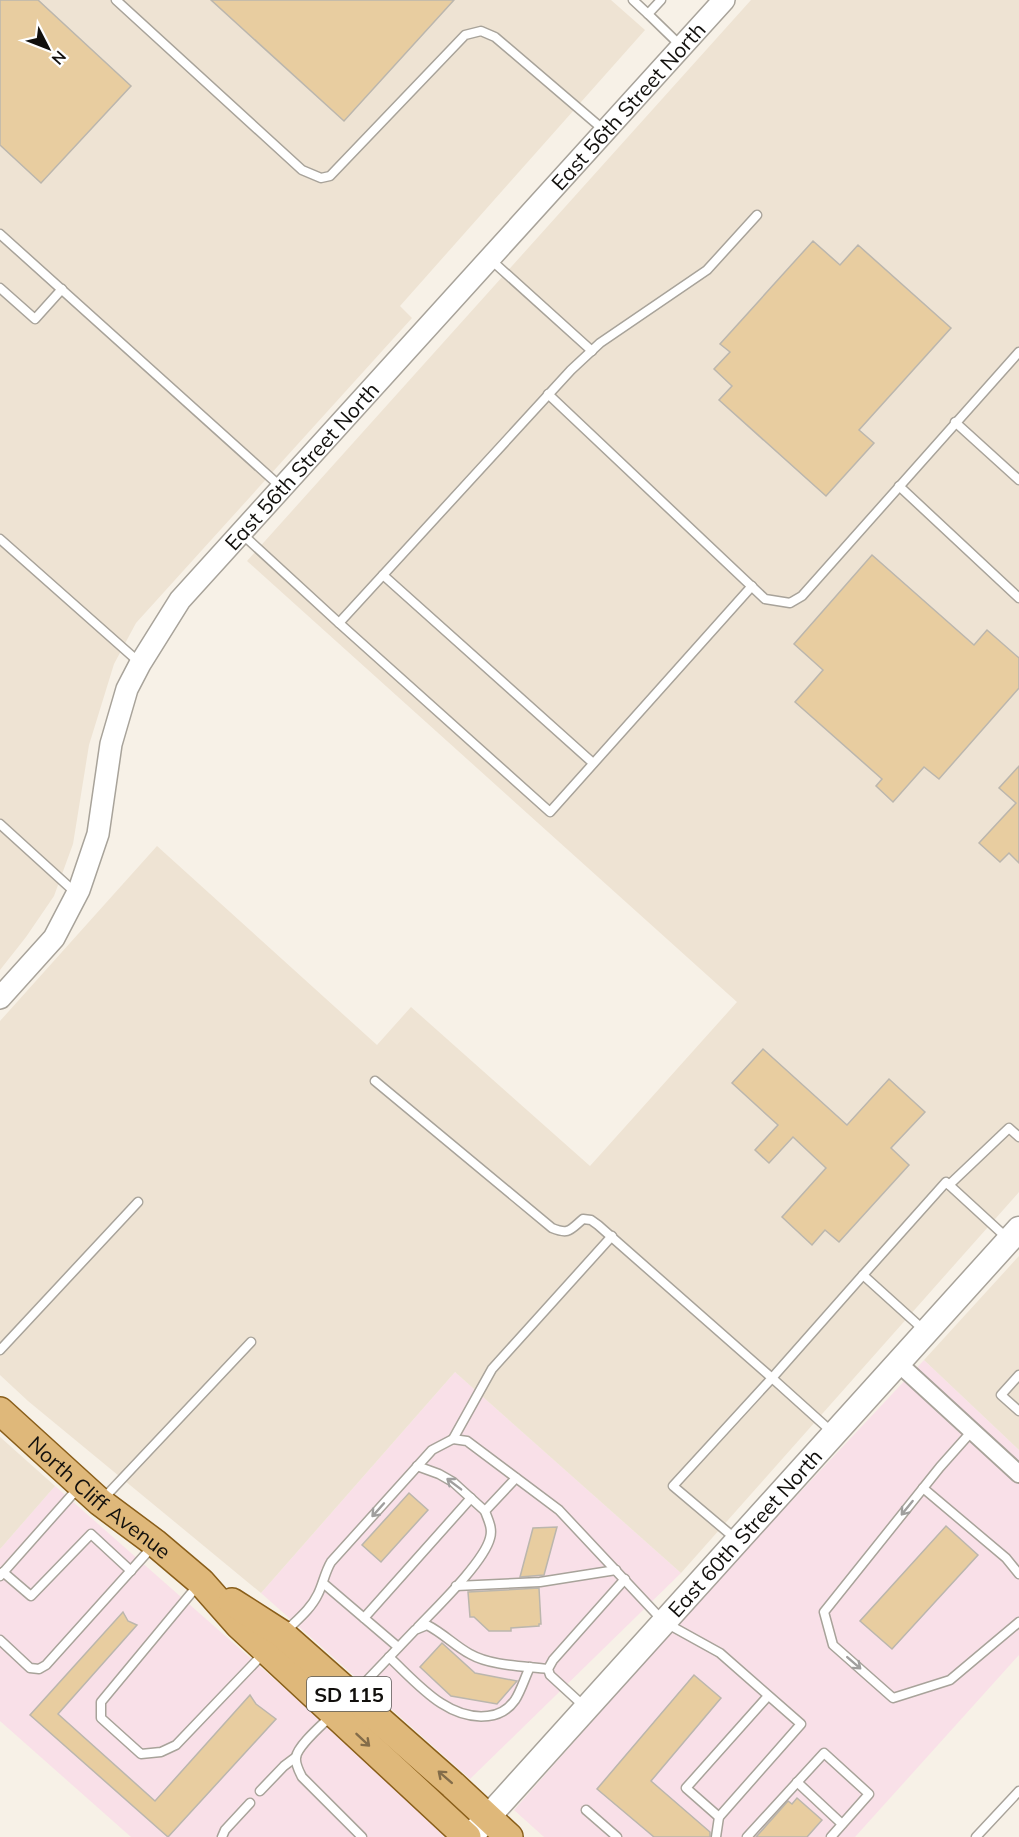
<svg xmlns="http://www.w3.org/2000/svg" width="1019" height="1837" font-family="Mulish,sans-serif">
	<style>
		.commercial { fill: #f9e0e8 }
		.built { fill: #eee3d3 }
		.building { fill: #e8cda0; stroke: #bbb6ad; stroke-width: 1.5 }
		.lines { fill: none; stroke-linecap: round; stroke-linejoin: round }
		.service-casing { stroke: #a8a39a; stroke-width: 11 }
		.minor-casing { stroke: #a8a39a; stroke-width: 20 }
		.tertiary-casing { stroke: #a8a39a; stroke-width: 24 }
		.secondary-casing { stroke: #a8a39a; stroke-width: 27 }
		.primary-casing { stroke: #895e1a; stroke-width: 30 }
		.service { stroke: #fff; stroke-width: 8 }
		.minor { stroke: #fff; stroke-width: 16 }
		.tertiary { stroke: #fff; stroke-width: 21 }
		.secondary { stroke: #fff; stroke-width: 24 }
		.primary { stroke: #dfb87a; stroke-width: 27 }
		.oneway { stroke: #a09f9e }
		.oneway2 { stroke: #836c49 }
		.labels { text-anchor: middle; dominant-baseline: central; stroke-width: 4.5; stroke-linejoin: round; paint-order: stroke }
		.shield { fill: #fff; stroke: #595856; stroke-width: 1.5 }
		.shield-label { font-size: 20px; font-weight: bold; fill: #12100d }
		.street-label { font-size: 21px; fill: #12100d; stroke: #fff }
	</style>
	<rect width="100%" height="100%" fill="#f7f1e7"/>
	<g class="commercial">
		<polygon points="924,1360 1019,1450 1019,1655 855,1837 544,1837 514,1810 699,1600"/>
		<polygon points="455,1372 681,1573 470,1779 261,1593"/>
		<polygon points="55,1486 448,1832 443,1837 131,1837 0,1721 0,1549"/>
	</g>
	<g class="built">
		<polygon points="0,0 611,0 645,30 400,306 412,318 136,623 114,664 89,745 73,844 54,896 26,937 0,970"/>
		<polygon points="751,0 1019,0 1019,1192 681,1573 455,1372 261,1593 28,1401 0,1375 0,1021 157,846 377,1045 411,1007 590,1166 737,1002 247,561"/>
		<polygon points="1019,1256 1019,1450 924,1360"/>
		<polygon points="0,1437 55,1486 0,1549"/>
	</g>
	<g class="building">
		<polygon points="0,0 38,0 131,86 41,183 0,145"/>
		<polygon points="211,0 454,0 344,121"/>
		<polygon points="813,241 840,265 858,245 951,328 859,430 874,443 826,496 719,400 732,386 714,369 730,352 720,344"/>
		<polygon points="872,555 974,645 987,630 1019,658 1019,688 939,779 924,767 893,802 876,786 882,779 795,702 823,670 794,644"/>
		<polygon points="1019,766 1019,863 1009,853 1000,862 979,843 1016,803 999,788"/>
		<polygon points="763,1049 847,1125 889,1079 925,1112 891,1148 909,1165 839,1242 825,1230 812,1245 782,1217 826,1168 793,1137 769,1163 755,1150 778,1125 732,1083"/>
		<polygon points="409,1493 428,1510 381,1562 362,1545"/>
		<polygon points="946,1526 978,1555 892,1649 860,1621"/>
		<polygon points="557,1527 544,1575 520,1577 533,1528"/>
		<polygon points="539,1588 541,1624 539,1624 539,1626 511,1628 511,1631 489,1631 474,1617 470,1617 468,1592"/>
		<polygon points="123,1612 128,1621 137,1625 58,1714 155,1801 250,1695 256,1704 276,1719 168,1837 30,1715"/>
		<polygon points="442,1643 475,1673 517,1681 497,1704 451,1696 420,1667"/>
		<polygon points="694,1675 721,1698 651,1781 710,1832 710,1837 654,1837 597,1789"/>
		<polygon points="797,1798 822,1820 807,1837 756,1837 788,1801 792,1804"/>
	</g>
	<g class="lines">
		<defs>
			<g id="service">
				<polyline points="116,0 302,170 321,178 330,176 465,35 481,31 495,37 605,131"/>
				<polyline points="633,0 648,14"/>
				<polyline points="661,0 648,14 682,47"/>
				<polyline points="0,234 281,487"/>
				<polyline points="490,259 592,351"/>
				<polyline points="0,288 35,319 62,289"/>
				<polyline points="548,394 765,599 790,603 802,596 1019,352"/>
				<polyline points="955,422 1019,480"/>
				<polyline points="899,486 1019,598"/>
				<polyline points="241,533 339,623 550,812 752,586"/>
				<polyline points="0,539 140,663"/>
				<polyline points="383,575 593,763"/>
				<polyline points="339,623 571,370 600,343 707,270 757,215"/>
				<polyline points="0,824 77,894"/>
				<path d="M 375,1081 L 552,1228 C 569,1235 570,1230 583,1219 L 591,1220 L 598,1225 L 772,1378 L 673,1486 L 737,1540"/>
				<polyline points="949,1185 1009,1128 1019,1137"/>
				<polyline points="925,1331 863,1275 946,1182 1007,1238"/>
				<polyline points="0,1350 138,1202"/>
				<polyline points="1019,1375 1001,1395 1019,1411"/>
				<polyline points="972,1431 940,1467 824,1612 833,1645 893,1698 950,1680 1019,1622"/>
				<polyline points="832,1432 772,1378 863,1275"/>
				<polyline points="453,1439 492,1369 612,1236"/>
				<polyline points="417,1466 439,1474 453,1482 485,1511"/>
				<polyline points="923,1488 1006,1558 1019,1574"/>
				<polyline points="103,1499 251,1342"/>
				<polyline points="3,1572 31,1596 91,1534 131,1571"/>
				<polyline points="0,1576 79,1487"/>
				<polyline points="323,1583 398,1647"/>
				<polyline points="198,1585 101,1702 101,1718 141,1754 161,1752 176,1745 264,1653"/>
				<polyline points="456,1586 540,1582 616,1570"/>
				<polyline points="364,1618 471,1498"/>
				<path d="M 418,1627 C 436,1608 484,1562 490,1538 C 493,1528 488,1520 485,1511 L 516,1478"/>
				<path d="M 286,1631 C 297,1620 311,1609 318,1594 C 323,1584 325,1572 331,1562 L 432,1450 L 453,1439 L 467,1441 L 559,1510 L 664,1622 L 720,1653 L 801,1724 L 719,1817 L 716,1837"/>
				<polyline points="0,1640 30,1668 39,1669 46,1665 153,1546"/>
				<path d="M 389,1657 C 416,1682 447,1721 488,1716 C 498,1715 508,1710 515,1700 C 521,1691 525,1677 530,1667"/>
				<path d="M 354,1694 L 415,1630 L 427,1625 C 443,1633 455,1646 470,1654 C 491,1666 524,1666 548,1669"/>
				<polyline points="586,1708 550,1675 548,1669 553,1660 625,1579"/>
				<path d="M 332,1715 C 323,1724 298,1745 296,1757 C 295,1764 299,1771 302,1777 L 362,1837"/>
				<polyline points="797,1782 842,1824"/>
				<polyline points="260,1791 284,1766 296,1757"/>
				<polyline points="586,1810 617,1837"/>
				<polyline points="719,1817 686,1788 768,1696"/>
				<polyline points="222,1837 225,1830 250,1803"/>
				<polyline points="747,1837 824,1753 869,1794 831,1837"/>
				<polyline points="976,1837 1019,1791"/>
			</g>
			<polyline id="minor" points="898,1363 1019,1474"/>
			<g id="tertiary">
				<path id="s1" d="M 0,998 L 54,938 L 79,890 L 98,834 L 111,744 L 127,689 L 140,664 L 180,600 L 724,0"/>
			</g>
			<g id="secondary">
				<path id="s2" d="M 470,1837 L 1019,1229"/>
			</g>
			<g id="primary">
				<path id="s3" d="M 0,1411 L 100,1502 L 155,1543 L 201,1582 L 239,1625 L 467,1837"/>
				<polyline points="232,1602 282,1634 453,1785 509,1837"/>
			</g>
		</defs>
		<use href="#service" class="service-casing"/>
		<use href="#minor" class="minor-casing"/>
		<use href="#tertiary" class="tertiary-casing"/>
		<use href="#secondary" class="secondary-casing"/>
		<use href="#primary" class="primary-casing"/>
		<use href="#service" class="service"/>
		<use href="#minor" class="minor"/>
		<use href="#tertiary" class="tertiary"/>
		<use href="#secondary" class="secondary"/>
		<use href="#primary" class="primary"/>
	</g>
	<defs><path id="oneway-shaft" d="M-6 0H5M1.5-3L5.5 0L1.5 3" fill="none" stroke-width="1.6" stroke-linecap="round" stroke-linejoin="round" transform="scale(1.5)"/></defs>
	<g class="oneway">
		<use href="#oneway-shaft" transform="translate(454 1484) rotate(-143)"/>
		<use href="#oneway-shaft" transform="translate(907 1508) rotate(129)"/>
		<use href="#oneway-shaft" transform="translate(378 1510) rotate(132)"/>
		<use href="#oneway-shaft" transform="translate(854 1663) rotate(41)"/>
	</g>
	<g class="oneway2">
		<use href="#oneway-shaft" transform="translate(363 1740) rotate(43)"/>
		<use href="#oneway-shaft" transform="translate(445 1777) rotate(-139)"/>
	</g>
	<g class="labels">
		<rect class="shield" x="307" y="1677" width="84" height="34" rx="4.5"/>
		<g class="shield-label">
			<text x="349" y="1694">SD 115</text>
		</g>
		<g class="street-label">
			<text stroke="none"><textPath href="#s1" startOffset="1113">East 56th Street North</textPath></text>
			<text stroke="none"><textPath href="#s1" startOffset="627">East 56th Street North</textPath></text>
			<text stroke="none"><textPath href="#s3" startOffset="132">North Cliff Avenue</textPath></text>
			<text stroke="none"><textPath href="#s2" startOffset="410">East 60th Street North</textPath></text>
		</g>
	</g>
	<g transform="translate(48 48) rotate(132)" stroke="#ffffff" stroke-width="4.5" paint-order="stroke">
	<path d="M0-4.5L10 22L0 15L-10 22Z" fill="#12100d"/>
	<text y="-9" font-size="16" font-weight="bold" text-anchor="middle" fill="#12100d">N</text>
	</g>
</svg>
